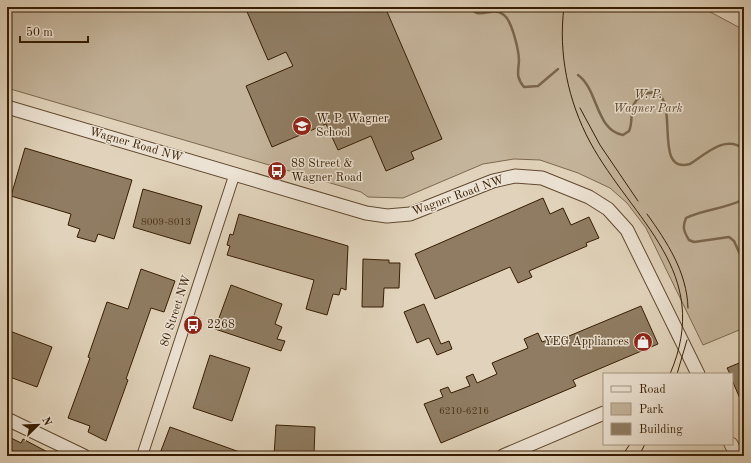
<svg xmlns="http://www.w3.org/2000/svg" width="751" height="463" font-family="'Old Standard TT',serif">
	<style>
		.green { fill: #c4b49b; stroke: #7e684e }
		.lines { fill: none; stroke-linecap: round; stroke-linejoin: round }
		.stream { stroke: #7a654b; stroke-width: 2.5 }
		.building { fill: #8f7c62; stroke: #371d01 }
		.minor-casing { stroke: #624a30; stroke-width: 12 }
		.tertiary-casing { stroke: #624a30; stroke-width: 15 }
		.minor { stroke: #ece2d3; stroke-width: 10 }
		.tertiary { stroke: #ece2d3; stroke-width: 13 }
		.tram { stroke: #371d01; stroke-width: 1 }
		.rail { stroke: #371d01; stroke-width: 2.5; stroke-dasharray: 7 7; stroke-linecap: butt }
		.labels { text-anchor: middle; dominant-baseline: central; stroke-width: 3; stroke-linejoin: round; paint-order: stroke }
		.number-label { font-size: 10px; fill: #4d3519 }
		.park-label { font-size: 12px; font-style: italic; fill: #5a4328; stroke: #ece2d3 }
		.poi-label { font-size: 12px; fill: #371d01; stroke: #ece2d3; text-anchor: start }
		.street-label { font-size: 12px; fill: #371d01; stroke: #ece2d3 }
	</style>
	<rect width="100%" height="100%" fill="#e1d3bb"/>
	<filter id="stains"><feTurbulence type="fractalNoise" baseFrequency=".005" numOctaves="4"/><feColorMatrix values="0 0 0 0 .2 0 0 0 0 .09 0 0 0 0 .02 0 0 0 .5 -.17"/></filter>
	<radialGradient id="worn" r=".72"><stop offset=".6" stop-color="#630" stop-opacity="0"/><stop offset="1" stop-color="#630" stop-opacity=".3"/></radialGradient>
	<polygon class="green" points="7,7 701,7 744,30 744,221 742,222 744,226 744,328 703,345 646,228 627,203 610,188 578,173 540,160 514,159 483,164 403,198 368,197 361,192 7,88"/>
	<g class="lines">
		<g class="stream">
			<polyline points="437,7 442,9 449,7"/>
			<path d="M 467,7 C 470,9 474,12 477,13 C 487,15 495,7 504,15 C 512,21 519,51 519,61 C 518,72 516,78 524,87 L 538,86 L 558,69"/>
			<path d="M 578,75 C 598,89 596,131 623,135 L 629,131 C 633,123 630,112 634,104 C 637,98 641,95 648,93 C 685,86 649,176 690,164 C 706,154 725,134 744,149"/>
			<path d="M 744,199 C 726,209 704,209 686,218 C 682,227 684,232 689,240 L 694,242 L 729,237 L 734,241 L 744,263"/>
		</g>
	</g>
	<g class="building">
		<polygon points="245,7 385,7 442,139 411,152 414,159 386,171 371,136 338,150 326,124 272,147 246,86 293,66 286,52 268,60"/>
		<polygon points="25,148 132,180 114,239 98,234 95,242 77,237 80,229 68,225 71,214 11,196"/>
		<polygon points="143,189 202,206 190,244 133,227"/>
		<polygon points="543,198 550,214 563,208 571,225 589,217 599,238 586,243 587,246 529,271 532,277 518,283 510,267 435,299 415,254"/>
		<polygon points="239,214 348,246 346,290 341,288 339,295 333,294 327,315 306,309 314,280 227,255 230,246 227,245 230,234 233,235"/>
		<polygon points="363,259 384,260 389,260 389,263 400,263 399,288 384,288 383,307 362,307"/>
		<polygon points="141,269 175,281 164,312 151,308 126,379 128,380 106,441 88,432 90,426 68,418 90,358 88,357 107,302 128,309"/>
		<polygon points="231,285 282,304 275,324 282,327 277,339 285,341 281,351 215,329"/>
		<polygon points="424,304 441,344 449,341 452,349 437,355 429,338 417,343 404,312"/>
		<polygon points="641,306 658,344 573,380 576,386 441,443 424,404 443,397 440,390 448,387 451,393 470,386 466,377 473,374 477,383 497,374 492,363 528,348 524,339 538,333 542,342 555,337 557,341"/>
		<polygon points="7,330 52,347 37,387 7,376"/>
		<polygon points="210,355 250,368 232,421 193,408"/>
		<polygon points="744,361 744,408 732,380 732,374 730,374 727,368"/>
		<polygon points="276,425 315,427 314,456 274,456"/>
		<polygon points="170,427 248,455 248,456 159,456"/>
		<polygon points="7,436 21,443 23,439 55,456 7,456"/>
	</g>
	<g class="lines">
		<defs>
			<polyline id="minor" points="142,456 235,173"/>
			<g id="tertiary">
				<polyline points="7,107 366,213 387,216 410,214 493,181 515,176 542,178 589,197 608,209 627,230 698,374"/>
				<polyline points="7,419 84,456"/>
				<polyline points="731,444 737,456"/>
				<polyline points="503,456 604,413"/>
			</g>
		</defs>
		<use href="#minor" class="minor-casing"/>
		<use href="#tertiary" class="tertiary-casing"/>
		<use href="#minor" class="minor"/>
		<use href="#tertiary" class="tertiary"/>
		<g class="tram">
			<path d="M 564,7 C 558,53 568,101 590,142 C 633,221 714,272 670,374"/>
			<polyline points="580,108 600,145 638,201"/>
			<path d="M 647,214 C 667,242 687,272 688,308"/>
			<polyline points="677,374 687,340"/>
			<polyline points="622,456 630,444"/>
			<polyline points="639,456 645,444"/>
		</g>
		<polyline class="rail" points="735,7 744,12"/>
	</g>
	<defs>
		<symbol id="school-disc" viewBox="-11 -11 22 22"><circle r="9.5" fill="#8f2418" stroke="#ece2d3"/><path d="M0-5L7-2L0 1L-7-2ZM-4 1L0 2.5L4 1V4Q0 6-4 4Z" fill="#fff"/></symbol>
		<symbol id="bus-disc" viewBox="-11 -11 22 22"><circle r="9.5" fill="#8f2418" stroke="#ece2d3"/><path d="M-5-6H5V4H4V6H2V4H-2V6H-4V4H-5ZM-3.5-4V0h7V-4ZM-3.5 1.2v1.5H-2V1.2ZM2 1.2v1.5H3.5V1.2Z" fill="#fff"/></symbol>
		<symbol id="shop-disc" viewBox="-11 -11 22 22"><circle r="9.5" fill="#8f2418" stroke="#ece2d3"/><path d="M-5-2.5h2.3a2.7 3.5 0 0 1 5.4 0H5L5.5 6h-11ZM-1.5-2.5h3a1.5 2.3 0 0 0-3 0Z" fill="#fff"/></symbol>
	</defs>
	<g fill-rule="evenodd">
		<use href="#school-disc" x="291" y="115" width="22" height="22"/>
		<use href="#bus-disc" x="266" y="160" width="22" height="22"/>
		<use href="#bus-disc" x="182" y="314" width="22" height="22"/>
		<use href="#shop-disc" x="632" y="331" width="22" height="22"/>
	</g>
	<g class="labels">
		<g class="number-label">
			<text x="166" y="222">8009-8013</text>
			<text x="464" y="411">6210-6216</text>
		</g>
		<g class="park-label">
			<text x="648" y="95">W. P.<tspan x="648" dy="14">Wagner Park</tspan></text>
		</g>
		<g class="poi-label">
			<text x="316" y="119">W. P. Wagner<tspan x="316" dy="14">School</tspan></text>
			<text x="291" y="164">88 Street &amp;<tspan x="291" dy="14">Wagner Road</tspan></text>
			<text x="207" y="325">2268</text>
			<text x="629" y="342" text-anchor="end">YEG Appliances</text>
		</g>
		<g class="street-label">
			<text transform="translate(136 145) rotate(16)">Wagner Road NW</text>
			<text transform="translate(458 196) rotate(-20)">Wagner Road NW</text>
			<text transform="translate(176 311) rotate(-72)">80 Street NW</text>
		</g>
	</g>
	<rect width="751" height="463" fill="none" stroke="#e1d3bb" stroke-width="24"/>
	<rect x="8" y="8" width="735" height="447" fill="none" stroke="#371d01" stroke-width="2"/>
	<rect x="12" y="12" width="727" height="439" fill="none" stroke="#371d01"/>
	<rect x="603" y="373" width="130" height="72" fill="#ece2d3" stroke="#a4937f"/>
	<rect x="611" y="386" width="20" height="6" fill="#ece2d3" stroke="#a4937f"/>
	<text x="639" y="393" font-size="12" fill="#371d01">Road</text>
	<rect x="611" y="403" width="20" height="12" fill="#c4b49b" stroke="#a4937f"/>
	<text x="639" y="413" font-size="12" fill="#371d01">Park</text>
	<rect x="611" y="423" width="20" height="12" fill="#8f7c62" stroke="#a4937f"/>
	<text x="639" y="433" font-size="12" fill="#371d01">Building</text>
	<g transform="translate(38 425) rotate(67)" stroke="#ece2d3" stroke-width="3" paint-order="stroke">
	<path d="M0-3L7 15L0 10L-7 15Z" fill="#371d01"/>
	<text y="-6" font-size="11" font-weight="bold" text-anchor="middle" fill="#371d01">N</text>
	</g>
	<path d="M20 36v6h68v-6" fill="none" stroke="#371d01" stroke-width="2"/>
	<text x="26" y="36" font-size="12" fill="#371d01" stroke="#ece2d3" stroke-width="3" paint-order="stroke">50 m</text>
	<rect width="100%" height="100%" filter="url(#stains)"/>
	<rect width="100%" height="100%" fill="url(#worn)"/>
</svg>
